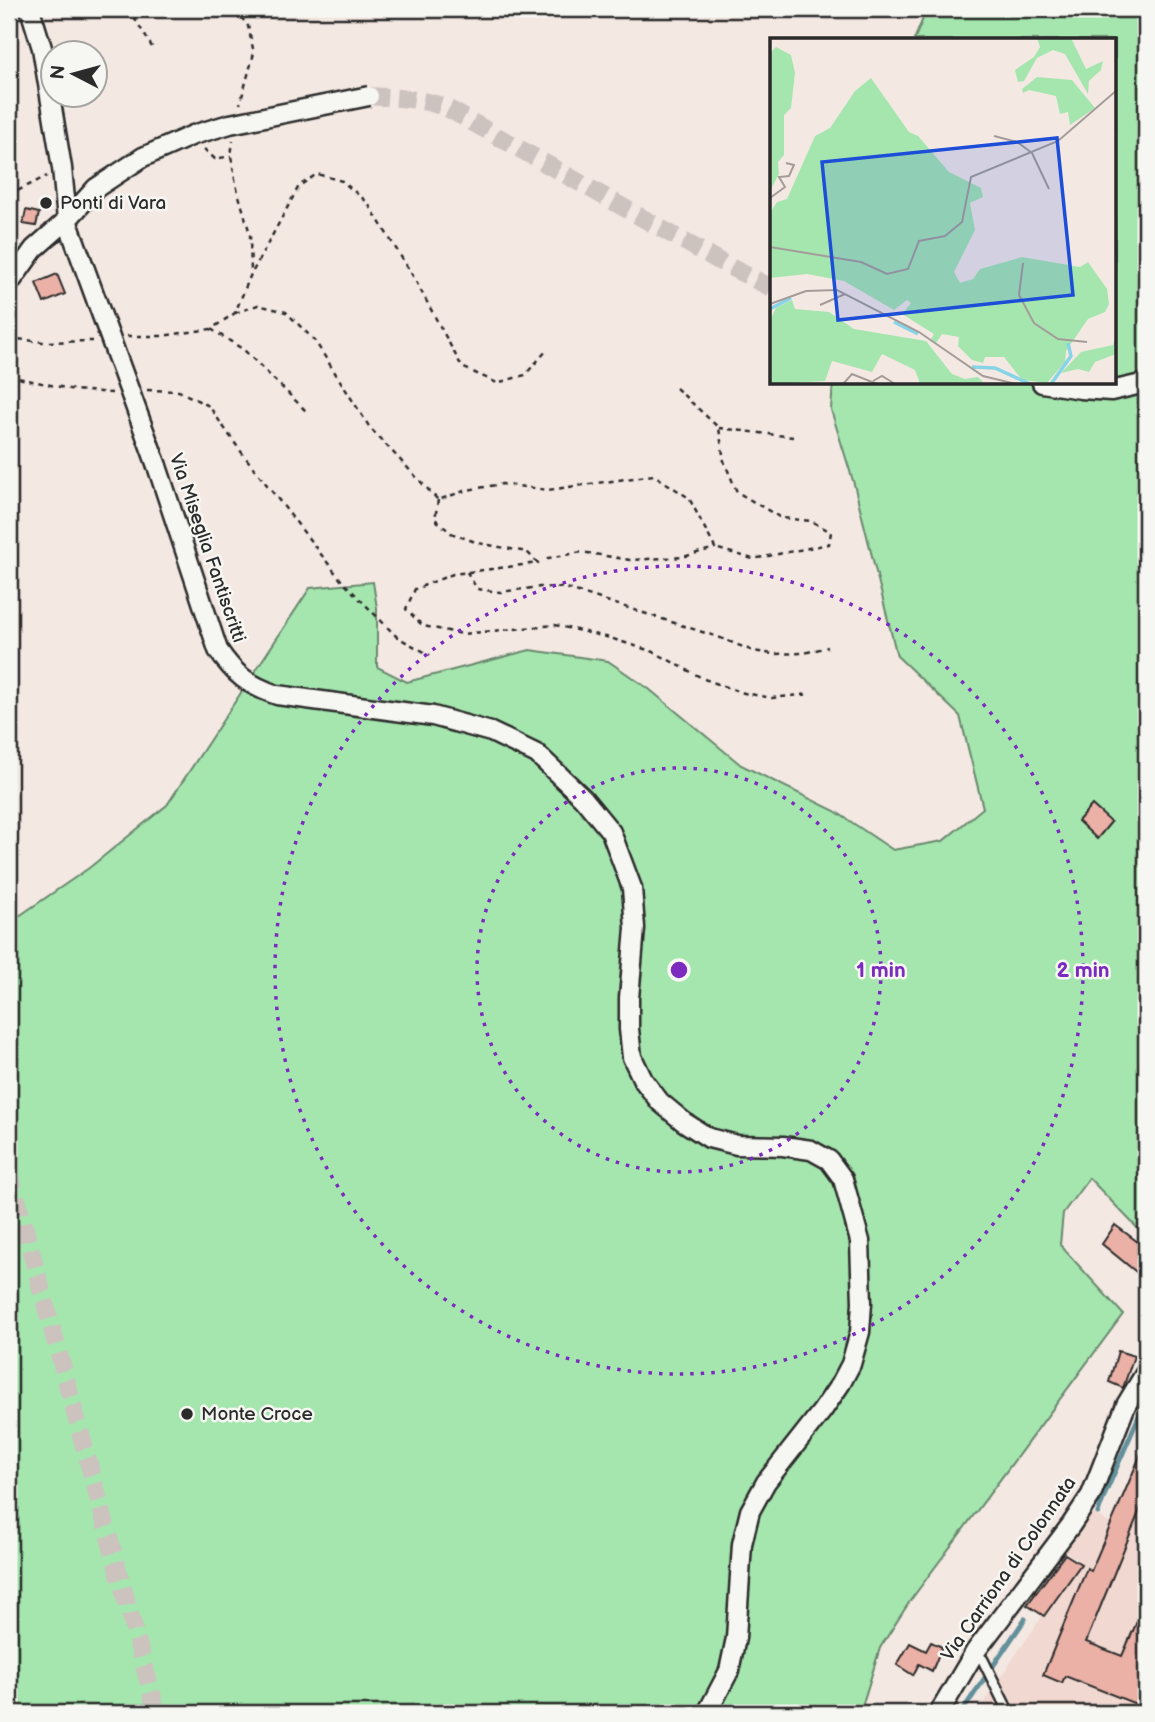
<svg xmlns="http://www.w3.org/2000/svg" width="1155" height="1722" font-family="'Balsamiq Sans',sans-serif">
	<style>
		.built { fill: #f1d8d1 }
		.green { fill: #a5e6af; stroke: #68886d; stroke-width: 2 }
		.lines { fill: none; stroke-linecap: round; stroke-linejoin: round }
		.stream { stroke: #62909b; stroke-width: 5 }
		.building { fill: #ebb1a6; stroke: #2b2b2b; stroke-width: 2 }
		.street-tunnel { stroke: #ccc2be; stroke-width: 18; stroke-dasharray: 18 9; stroke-linecap: butt }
		.lane-casing { stroke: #2b2b2b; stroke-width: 14 }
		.street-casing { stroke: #2b2b2b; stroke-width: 23 }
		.path { stroke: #2b2b2b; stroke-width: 2.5; stroke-dasharray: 5 5; stroke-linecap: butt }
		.lane { stroke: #f6f6f2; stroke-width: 9 }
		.street { stroke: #f6f6f2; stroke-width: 18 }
		.street-bridge-casing { stroke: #2b2b2b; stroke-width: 23; stroke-linecap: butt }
		.street-bridge { stroke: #f6f6f2; stroke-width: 18 }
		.ring { fill: none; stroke: #7b2cbf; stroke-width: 3.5; stroke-dasharray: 3.5 7 }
		.poi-dot { fill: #2b2b2b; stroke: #f6f6f2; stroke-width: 2.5 }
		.labels { text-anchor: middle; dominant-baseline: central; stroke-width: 5; stroke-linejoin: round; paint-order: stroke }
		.poi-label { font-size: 19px; fill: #2b2b2b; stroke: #f6f6f2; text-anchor: start }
		.street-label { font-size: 19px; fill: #2b2b2b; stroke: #f6f6f2 }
		.inset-river { fill: none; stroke: #87d4e6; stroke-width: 3.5 }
		.inset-road { fill: none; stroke: #a49c99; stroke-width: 2 }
		.view { fill: #1d4ed8; fill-opacity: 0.15; stroke: #1d4ed8; stroke-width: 3.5 }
		.inset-edge { fill: none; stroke: #2b2b2b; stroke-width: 3.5 }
		.centre { fill: #7b2cbf; stroke: #f6f6f2; stroke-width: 3.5 }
		.ring-label { font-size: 21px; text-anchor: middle; font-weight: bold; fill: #7b2cbf; stroke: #f6f6f2; stroke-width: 5; stroke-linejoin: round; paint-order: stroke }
	</style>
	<rect width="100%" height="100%" fill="#f4e8e3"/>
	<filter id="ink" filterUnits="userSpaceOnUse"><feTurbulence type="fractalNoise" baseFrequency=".0143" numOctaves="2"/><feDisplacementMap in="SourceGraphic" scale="14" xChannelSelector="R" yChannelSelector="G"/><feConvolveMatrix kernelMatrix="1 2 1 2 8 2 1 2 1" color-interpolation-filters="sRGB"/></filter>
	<g filter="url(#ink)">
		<polygon class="built" points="1146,1442 1146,1713 976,1713 1080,1561 1063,1550 1090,1512 1111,1524"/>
		<polygon class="green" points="927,9 1146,9 1146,1237 1089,1178 1063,1213 1060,1245 1123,1314 910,1601 880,1648 860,1713 9,1713 9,923 89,868 167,805 310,588 373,582 377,608 377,667 407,682 530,650 608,661 649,689 741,765 835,811 893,850 943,841 983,808 960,716 897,656 854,484 831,410 833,383 1115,383 1115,40 914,40"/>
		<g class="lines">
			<g class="stream">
				<polyline points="1098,1513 1105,1494 1146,1400"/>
				<polyline points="961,1713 1025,1619"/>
			</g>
		</g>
		<g class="building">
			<polygon points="26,210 39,213 36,226 23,224"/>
			<polygon points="57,274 65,294 44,303 36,283"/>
			<polygon points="1092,805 1111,822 1097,839 1078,821"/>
			<polygon points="1115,1225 1146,1248 1146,1280 1102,1244"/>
			<polygon points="1118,1351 1134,1356 1123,1388 1109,1382"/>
			<polygon points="1146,1442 1146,1495 1086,1642 1122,1656 1146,1601 1146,1692 1141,1706 1065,1676 1062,1683 1043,1675 1087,1568 1091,1571"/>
			<polygon points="1065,1554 1081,1564 1044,1616 1027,1605"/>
			<polygon points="931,1642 942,1647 932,1671 919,1664 913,1675 897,1665 910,1643 926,1651"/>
		</g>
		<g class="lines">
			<g class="street-tunnel">
				<path d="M 369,96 C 396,98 421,98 447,108 L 726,265 L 772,288"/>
				<polyline points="9,1171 157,1713"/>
			</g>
			<defs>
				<polyline id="lane" points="975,1652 983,1660 1009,1713"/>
				<g id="street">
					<polyline points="30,9 42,48 62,168 67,220 97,302"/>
					<polyline points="9,284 34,249 67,220 96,188"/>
					<polyline points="1042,383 1081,389 1111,391 1146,383"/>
					<path d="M 157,466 L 218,650 C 235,675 248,685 277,695 L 433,716 L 491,732 L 537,754 L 583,798 L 611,832 L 632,888 L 635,928 L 629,998 L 629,1029 L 632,1057 L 643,1080 L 660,1102 L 684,1122 L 709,1138 L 737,1145 L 783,1146 L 811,1150 L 829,1160 L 843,1179 L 860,1241 L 862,1303 L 860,1332 L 851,1364 L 841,1383 L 822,1411 L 766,1482 L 750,1511 L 742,1544 L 736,1638 L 729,1671 L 707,1713"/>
					<polyline points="939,1713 975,1652 1071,1525 1091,1495 1126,1405 1146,1372"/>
				</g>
			</defs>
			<use href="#lane" class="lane-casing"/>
			<use href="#street" class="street-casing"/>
			<g class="path">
				<polyline points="129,9 152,47"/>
				<polyline points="235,9 248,26 254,53 240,104"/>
				<polyline points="204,149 215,159 231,156"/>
				<polyline points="9,195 47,176"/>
				<polyline points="253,271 299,186 317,174 342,181 367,202 413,276 462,367 497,383 525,375 547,350"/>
				<polyline points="235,313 258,305 286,312 315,341 370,428 438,500 467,490 502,484 548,490 654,475 689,498 715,548 683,557 630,560 582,552 543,559"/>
				<polyline points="211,329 244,350 307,412"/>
				<polyline points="127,336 161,336 211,329 235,313 251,274 250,234 236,185 231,156 233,141"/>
				<polyline points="9,338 43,342 93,341"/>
				<polyline points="9,376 74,390 112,393"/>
				<polyline points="676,388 719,428 724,461 737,492 781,518 811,521 831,532 829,544 753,559 715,548"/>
				<polyline points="147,390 179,391 209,406 239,449 341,580 397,637 430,655"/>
				<polyline points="719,428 793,437"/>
				<polyline points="438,500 435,519 451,533 478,543 527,552 538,563 453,574 415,589 406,609 423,626 462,634 555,625 610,638 654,652 704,679 744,693 772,698 811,694"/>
				<polyline points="467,572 477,589 500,592 540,587 566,588 718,637 753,651 773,654 804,653 828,647"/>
			</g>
			<use href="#lane" class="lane"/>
			<use href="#street" class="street"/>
			<defs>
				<g id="street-bridge">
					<polyline points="96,188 143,157 193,135 230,124 369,96"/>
					<polyline points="97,302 157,466"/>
				</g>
			</defs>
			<use href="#street-bridge" class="street-bridge-casing"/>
			<use href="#street-bridge" class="street-bridge"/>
		</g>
	</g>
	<g class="ring">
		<circle cx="679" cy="970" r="202"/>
		<circle cx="679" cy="970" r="404"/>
	</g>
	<g class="poi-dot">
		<circle cx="46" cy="203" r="7"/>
		<circle cx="187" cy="1414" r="7"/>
	</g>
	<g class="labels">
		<g class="poi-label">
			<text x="60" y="203">Ponti di Vara</text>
			<text x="201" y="1414">Monte Croce</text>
		</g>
		<g class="street-label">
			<text transform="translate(207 548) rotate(71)">Via Miseglia Fantiscritti</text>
			<text transform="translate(1009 1569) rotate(-55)">Via Carriona di Colonnata</text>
		</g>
	</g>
	<g transform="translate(770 38)">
		<rect width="346" height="346" fill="#f4e8e3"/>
		<path d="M 267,0 L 301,0 L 316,31 L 333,23 L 331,32 L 319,43 L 318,56 L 295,16 L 283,12 L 267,20 L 254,43 L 248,44 L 245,32 L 264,19 L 270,9 ZM 6,9 L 21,17 L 25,35 L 21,70 L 14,77 L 14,117 L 8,124 L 9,136 L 0,153 L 0,15 ZM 267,39 L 302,42 L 325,70 L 300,87 L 298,74 L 290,76 L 286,58 L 259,52 L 253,55 L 252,51 ZM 101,40 L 139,94 L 148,98 L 179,134 L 211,150 L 213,159 L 200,165 L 205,192 L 184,234 L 190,245 L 203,241 L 210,231 L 252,219 L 310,229 L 318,224 L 337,251 L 339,266 L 335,274 L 318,281 L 296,313 L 295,324 L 277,345 L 252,342 L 234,319 L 215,319 L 213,325 L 202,322 L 188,308 L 189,299 L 172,296 L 166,305 L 161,301 L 164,296 L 132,276 L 141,265 L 137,262 L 124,272 L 74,243 L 37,236 L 0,240 L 0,175 L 7,164 L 17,161 L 45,98 L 60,90 L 85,53 ZM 22,262 L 25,271 L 59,274 L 84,291 L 156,303 L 182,336 L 195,341 L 208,339 L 215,346 L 150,346 L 145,332 L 112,316 L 102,334 L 62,323 L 55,343 L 0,346 L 0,282 L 6,270 ZM 346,296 L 346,316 L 325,324 L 319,334 L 308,331 L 291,335 L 311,314 L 343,307 Z" fill="#a5e6af"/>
		<path class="inset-river" d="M 0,271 L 21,260M 124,284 L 148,296M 202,329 L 225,330 L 260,346M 281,346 L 301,318 L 298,305"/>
		<path class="inset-road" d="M 224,98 L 247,104 L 262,115 L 279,151M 0,160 L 15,149 L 9,139 L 19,138 L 24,127 L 16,125M 0,209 L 91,224 L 117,236 L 138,231 L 149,203 L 175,198 L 192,184 L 201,139 L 288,103 L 347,52M 253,225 L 249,257 L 264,285 L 288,301 L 317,304M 0,266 L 36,253 L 67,252 L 149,294 L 213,338 L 246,346M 50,267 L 75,256M 103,343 L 112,338 L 125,346M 73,346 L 82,336 L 107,346"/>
		<path class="view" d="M 287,100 L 303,257 L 68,282 L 52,124 Z"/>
		<rect width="346" height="346" class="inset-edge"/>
	</g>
	<circle cx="679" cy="970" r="10" class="centre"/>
	<g class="ring-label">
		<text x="881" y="977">1 min</text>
		<text x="1083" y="977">2 min</text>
	</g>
	<rect width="1155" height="1722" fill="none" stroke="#f6f6f2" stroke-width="35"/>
	<rect x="18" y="18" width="1120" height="1687" fill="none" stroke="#2b2b2b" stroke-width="2.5" filter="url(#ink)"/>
	<g transform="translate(74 74) rotate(276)"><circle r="33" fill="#f6f6f2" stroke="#a5a5a2" stroke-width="2"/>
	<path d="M0-5L12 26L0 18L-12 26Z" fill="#2b2b2b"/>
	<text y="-10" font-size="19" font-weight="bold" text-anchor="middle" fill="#2b2b2b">N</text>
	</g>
</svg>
